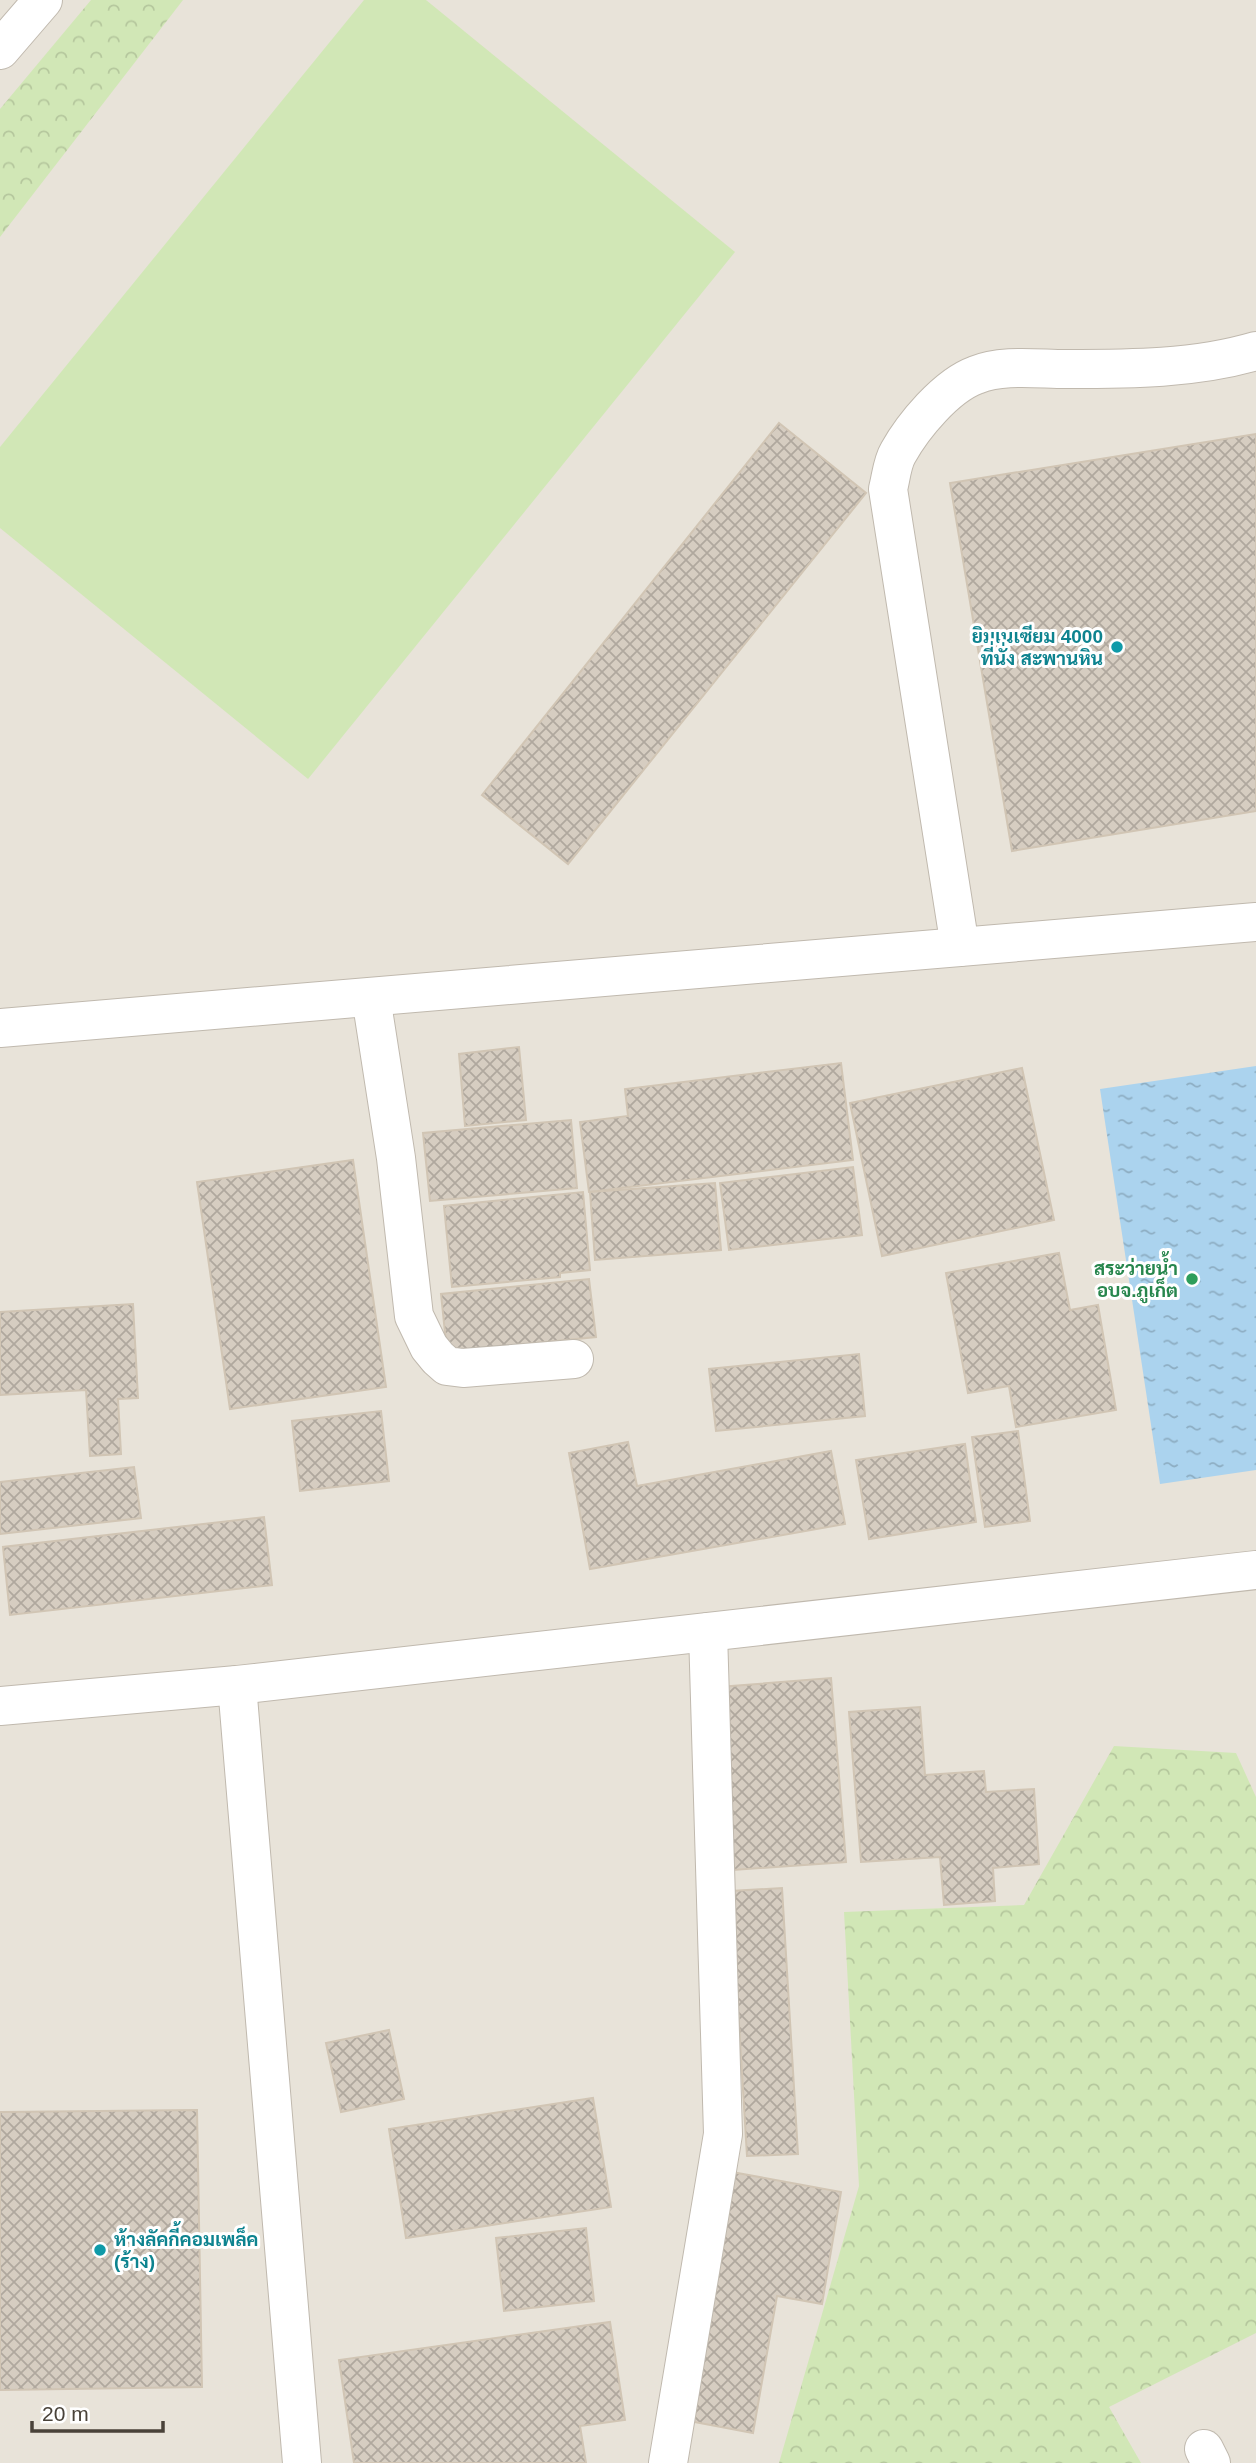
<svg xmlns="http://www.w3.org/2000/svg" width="1256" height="2463" font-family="Helvetica,Sarabun,sans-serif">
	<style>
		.residential { fill: #e8e3d9 }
		.forest { fill: url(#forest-crowns) }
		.garden { fill: #d1e7b6 }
		.water { fill: url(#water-ripples) }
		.building { fill: url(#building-cross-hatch); stroke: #d1c5b4; stroke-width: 2 }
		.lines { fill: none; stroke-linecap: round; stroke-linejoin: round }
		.minor-casing { stroke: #c0b9ae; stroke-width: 40 }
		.minor { stroke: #fff; stroke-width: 38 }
		.culture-dot { fill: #0f9aa8; stroke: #fff; stroke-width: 2.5 }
		.leisure-dot { fill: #2e9e5b; stroke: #fff; stroke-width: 2.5 }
		.labels { text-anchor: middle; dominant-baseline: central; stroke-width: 6; stroke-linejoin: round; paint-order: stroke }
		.culture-label { font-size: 19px; font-weight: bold; fill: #0d838f; stroke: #fff; text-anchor: end }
		.leisure-label { font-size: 19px; font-weight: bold; fill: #27864d; stroke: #fff; text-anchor: end }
	</style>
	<defs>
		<pattern id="forest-crowns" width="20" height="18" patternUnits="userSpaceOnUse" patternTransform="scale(1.75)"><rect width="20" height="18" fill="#d1e7b6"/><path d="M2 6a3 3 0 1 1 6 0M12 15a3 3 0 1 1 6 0" fill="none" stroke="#b5c79d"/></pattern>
		<pattern id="water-ripples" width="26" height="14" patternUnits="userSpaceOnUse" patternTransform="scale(1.75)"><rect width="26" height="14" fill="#abd3ee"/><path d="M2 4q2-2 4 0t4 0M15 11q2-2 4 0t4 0" fill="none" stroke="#8dadc2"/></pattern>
		<pattern id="building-cross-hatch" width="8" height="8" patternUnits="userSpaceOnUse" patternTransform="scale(1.75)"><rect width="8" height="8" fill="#d6cdc1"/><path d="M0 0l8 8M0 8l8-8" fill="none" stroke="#b0a89e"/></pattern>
	</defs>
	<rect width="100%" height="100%" fill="#f5f2eb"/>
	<rect class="residential" x="0" y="0" width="1256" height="2463"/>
	<g class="forest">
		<polygon points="91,0 183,0 0,237 0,109"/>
		<polygon points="1114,1746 1236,1753 1256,1797 1256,2333 1109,2407 1141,2463 779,2463 859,2186 844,1912 1024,1905"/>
	</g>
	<polygon class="garden" points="364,0 426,0 735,252 308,779 0,528 0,447"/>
	<polygon class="water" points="1256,1066 1256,1470 1160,1484 1100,1089"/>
	<g class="building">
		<polygon points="779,423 866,493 568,864 482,795"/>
		<polygon points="1256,434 1256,811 1012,851 950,483"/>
		<polygon points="519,1047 526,1120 465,1126 459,1054"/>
		<polygon points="841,1063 853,1160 589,1192 580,1122 628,1116 625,1089"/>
		<polygon points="1022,1068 1054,1220 882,1256 850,1103"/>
		<polygon points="571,1120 577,1188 430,1201 423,1133"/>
		<polygon points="353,1160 386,1387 230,1409 197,1182"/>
		<polygon points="853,1167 862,1235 729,1250 720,1183"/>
		<polygon points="715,1183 721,1250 595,1260 590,1192"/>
		<polygon points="583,1192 590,1270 560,1273 560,1277 452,1287 444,1206"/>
		<polygon points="1059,1253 1070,1310 1098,1305 1116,1410 1016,1427 1009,1386 968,1393 946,1273"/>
		<polygon points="589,1279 596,1337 447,1352 441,1294"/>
		<polygon points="133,1304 138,1398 118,1399 121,1454 90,1456 86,1390 0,1395 0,1312"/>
		<polygon points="859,1354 865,1416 716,1431 709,1369"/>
		<polygon points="381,1411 389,1481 300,1491 292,1421"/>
		<polygon points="1018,1431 1030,1521 985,1527 972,1437"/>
		<polygon points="628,1442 637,1486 831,1451 845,1524 590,1569 569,1453"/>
		<polygon points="965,1444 976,1522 869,1539 856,1460"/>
		<polygon points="134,1467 141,1518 0,1534 0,1482"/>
		<polygon points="264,1517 272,1585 10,1615 3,1547"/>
		<polygon points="831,1678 846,1862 733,1870 719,1687"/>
		<polygon points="920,1707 925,1775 984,1771 986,1792 1034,1789 1039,1864 993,1868 995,1901 944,1905 940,1857 861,1862 849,1712"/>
		<polygon points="782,1888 798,2154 747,2156 731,1891"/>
		<polygon points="389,2030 404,2099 341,2112 326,2043"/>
		<polygon points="593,2098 611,2207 406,2238 389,2129"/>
		<polygon points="197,2110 202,2387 0,2390 0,2112"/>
		<polygon points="732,2172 841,2192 822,2304 777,2296 753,2433 689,2421"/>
		<polygon points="586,2228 594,2301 504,2311 496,2238"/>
		<polygon points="610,2322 625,2420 580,2426 586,2463 354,2463 339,2360"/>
	</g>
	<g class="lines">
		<defs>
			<g id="minor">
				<polyline points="0,50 43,0"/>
				<path d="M 960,947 L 888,489 C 891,478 892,463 898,453 C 913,426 946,386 976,375 C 1002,364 1038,369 1066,369 C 1130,369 1195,369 1256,351"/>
				<polyline points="371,997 396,1158 414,1316 429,1347 438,1358 447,1366 463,1368 574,1359"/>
				<polyline points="0,1028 1256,922"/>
				<polyline points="237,1685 302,2463"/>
				<polyline points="0,1706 237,1685 1256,1570"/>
				<polyline points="1204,2449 1211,2463"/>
				<polyline points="668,2463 723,2134 708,1632"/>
			</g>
		</defs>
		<use href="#minor" class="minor-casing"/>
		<use href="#minor" class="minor"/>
	</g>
	<g class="culture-dot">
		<circle cx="1117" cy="647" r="7"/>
		<circle cx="100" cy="2250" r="7"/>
	</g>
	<circle class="leisure-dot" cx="1192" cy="1279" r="7"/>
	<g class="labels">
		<g class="culture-label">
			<text x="1103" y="636">ยิมเนเซียม 4000<tspan x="1103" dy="22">ที่นั่ง สะพานหิน</tspan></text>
			<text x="114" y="2239" text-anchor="start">ห้างลัคกี้คอมเพล็ค<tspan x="114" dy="22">(ร้าง)</tspan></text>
		</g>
		<g class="leisure-label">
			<text x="1178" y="1268">สระว่ายน้ำ<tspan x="1178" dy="22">อบจ.ภูเก็ต</tspan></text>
		</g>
	</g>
	<path d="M32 2421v10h131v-10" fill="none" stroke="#494239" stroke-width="3.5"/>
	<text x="42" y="2421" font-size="21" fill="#494239" stroke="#ffffff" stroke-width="5" paint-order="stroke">20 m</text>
</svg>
